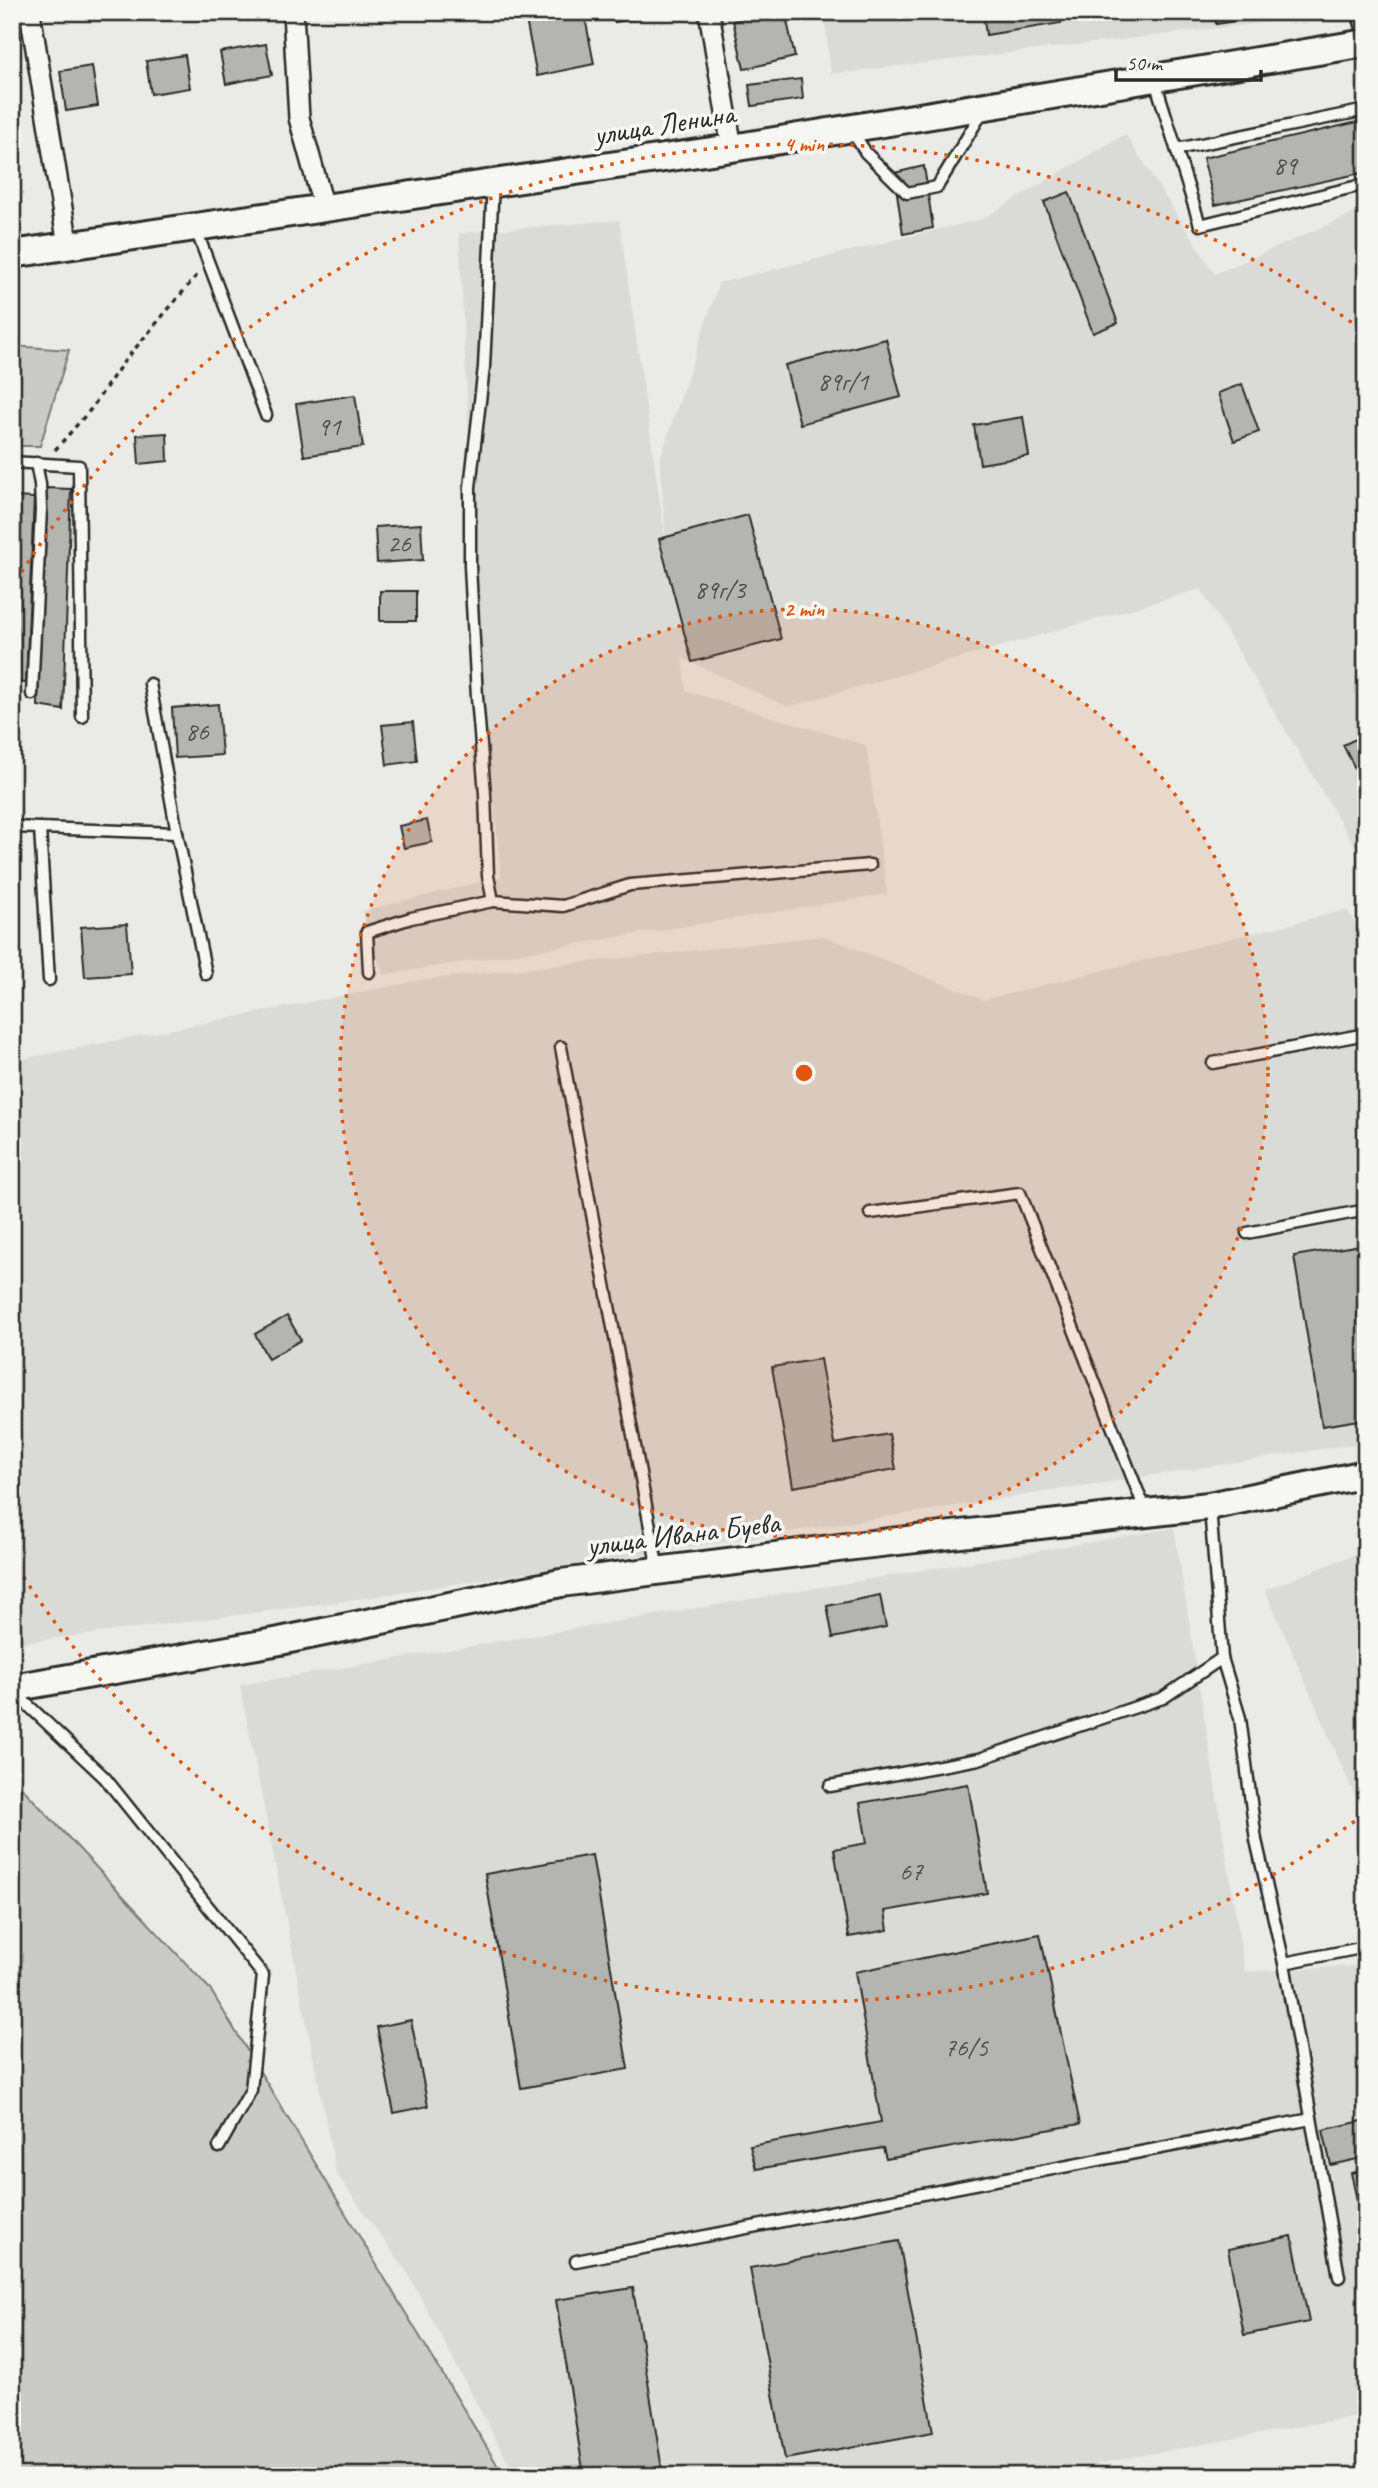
<svg xmlns="http://www.w3.org/2000/svg" width="1378" height="2488" font-family="Caveat,sans-serif">
	<style>
		.built { fill: #dadad6 }
		.green { fill: #cacac7; stroke: #7a7a79; stroke-width: 2 }
		.building { fill: #b4b4b1; stroke: #2b2b2b; stroke-width: 2 }
		.lines { fill: none; stroke-linecap: round; stroke-linejoin: round }
		.lane-casing { stroke: #2b2b2b; stroke-width: 15 }
		.street-casing { stroke: #2b2b2b; stroke-width: 24 }
		.secondary-casing { stroke: #2b2b2b; stroke-width: 32 }
		.path { stroke: #2b2b2b; stroke-width: 3.5; stroke-dasharray: 5 5; stroke-linecap: butt }
		.lane { stroke: #f6f6f2; stroke-width: 10 }
		.street { stroke: #f6f6f2; stroke-width: 19 }
		.secondary { stroke: #f6f6f2; stroke-width: 26 }
		.ring { fill: none; stroke: #df570e; stroke-width: 3.5; stroke-dasharray: 3.5 7 }
		.labels { text-anchor: middle; dominant-baseline: central; stroke-width: 7; stroke-linejoin: round; paint-order: stroke }
		.number-label { font-size: 26px; fill: #4d4d4c }
		.street-label { font-size: 30px; fill: #2b2b2b; stroke: #f6f6f2 }
		.centre { fill: #df570e; stroke: #f6f6f2; stroke-width: 3.5 }
		.ring-label { font-size: 21px; text-anchor: middle; font-weight: bold; fill: #df570e; stroke: #f6f6f2; stroke-width: 7; stroke-linejoin: round; paint-order: stroke }
	</style>
	<rect width="100%" height="100%" fill="#eaeae6"/>
	<filter id="ink" filterUnits="userSpaceOnUse"><feTurbulence type="fractalNoise" baseFrequency=".0143" numOctaves="2"/><feDisplacementMap in="SourceGraphic" scale="14" xChannelSelector="R" yChannelSelector="G"/><feConvolveMatrix kernelMatrix="1 2 1 2 8 2 1 2 1" color-interpolation-filters="sRGB"/></filter>
	<g filter="url(#ink)">
		<g class="built">
			<polygon points="824,12 1267,12 1271,22 831,74"/>
			<polygon points="1125,134 1215,274 1366,208 1366,865 1201,589 788,707 682,658 686,691 866,745 887,894 383,975 362,911 501,877 480,661 459,233 619,220 666,543 660,459 719,283 982,219"/>
			<polygon points="1347,910 1366,939 1366,1442 338,1602 12,1644 12,1061 422,980 824,936 984,1000"/>
			<polygon points="1174,1528 1245,1972 1356,1966 1366,2013 1366,2414 1031,2476 515,2476 407,2272 336,2173 240,1685"/>
			<polygon points="1366,1550 1366,1821 1265,1590"/>
		</g>
		<g class="green">
			<polygon points="12,346 69,350 40,446 12,446"/>
			<polygon points="12,1777 210,1989 504,2476 12,2476"/>
		</g>
		<g class="building">
			<polygon points="565,12 584,12 594,64 537,76 526,20"/>
			<polygon points="613,12 657,12 657,15 615,22"/>
			<polygon points="771,12 785,12 795,57 744,69 733,21"/>
			<polygon points="983,12 1060,12 1061,23 986,35"/>
			<polygon points="1214,12 1267,12 1267,16 1216,24"/>
			<polygon points="266,44 272,75 226,84 220,52"/>
			<polygon points="185,55 190,88 151,94 146,61"/>
			<polygon points="92,66 98,106 66,111 60,71"/>
			<polygon points="801,79 803,99 752,106 749,85"/>
			<polygon points="1366,120 1366,172 1215,205 1203,158"/>
			<polygon points="924,166 933,228 903,234 894,173"/>
			<polygon points="1069,192 1118,323 1093,333 1044,202"/>
			<polygon points="886,339 901,397 800,424 785,365"/>
			<polygon points="1242,384 1259,432 1234,441 1218,393"/>
			<polygon points="355,395 363,447 304,456 296,404"/>
			<polygon points="1023,417 1029,456 980,464 974,425"/>
			<polygon points="167,433 168,461 139,464 137,435"/>
			<polygon points="45,488 71,489 63,710 38,706"/>
			<polygon points="12,497 34,498 26,683 12,682"/>
			<polygon points="748,515 781,639 692,662 659,539"/>
			<polygon points="421,524 423,560 377,563 375,527"/>
			<rect x="380" y="591" width="36" height="30"/>
			<polygon points="218,704 222,755 175,758 172,708"/>
			<polygon points="413,722 417,761 387,765 382,725"/>
			<polygon points="1366,734 1366,790 1343,745"/>
			<polygon points="427,820 432,842 404,848 399,826"/>
			<polygon points="127,924 131,974 85,977 81,927"/>
			<polygon points="1361,1245 1366,1273 1366,1419 1322,1426 1294,1256"/>
			<polygon points="287,1316 301,1340 268,1359 255,1334"/>
			<polygon points="820,1359 835,1444 889,1434 896,1469 793,1487 772,1367"/>
			<polygon points="880,1595 886,1627 833,1638 827,1606"/>
			<polygon points="968,1784 987,1893 885,1911 888,1930 849,1937 834,1849 867,1843 860,1803"/>
			<polygon points="592,1855 628,2069 521,2088 485,1874"/>
			<polygon points="1040,1934 1080,2124 886,2159 883,2148 756,2169 750,2146 881,2122 855,1972"/>
			<polygon points="411,2020 428,2106 394,2113 377,2027"/>
			<polygon points="1366,2120 1366,2157 1331,2165 1323,2130"/>
			<polygon points="1366,2170 1366,2212 1360,2214 1351,2173"/>
			<polygon points="1292,2236 1309,2322 1244,2335 1228,2249"/>
			<polygon points="899,2241 933,2432 785,2459 750,2268"/>
			<polygon points="633,2288 663,2476 584,2476 556,2300"/>
		</g>
		<g class="lines">
			<defs>
				<g id="lane">
					<polyline points="1155,81 1200,225 1366,184"/>
					<polyline points="852,131 866,153 907,193 937,187 983,111"/>
					<polyline points="1177,149 1366,110"/>
					<polyline points="195,227 266,415"/>
					<polyline points="12,462 79,466 82,717"/>
					<polyline points="32,694 41,509 40,484 36,463"/>
					<polyline points="12,827 177,833 150,684"/>
					<polyline points="40,828 49,980"/>
					<polyline points="177,833 206,974"/>
					<polyline points="493,901 563,906 630,885 870,865"/>
					<polyline points="369,972 367,932 411,918 493,901 488,876 485,794 477,697 470,566 470,487 484,367 493,183"/>
					<polyline points="561,1047 658,1570"/>
					<polyline points="1213,1063 1366,1034"/>
					<polyline points="870,1213 1020,1193 1146,1512"/>
					<polyline points="1247,1233 1366,1210"/>
					<polyline points="1222,1658 1240,1718 1256,1840 1284,1963 1339,2277"/>
					<polyline points="13,1691 105,1778 263,1975 251,2090 219,2147"/>
					<polyline points="830,1786 979,1759 1163,1698 1222,1658 1210,1508"/>
					<polyline points="1284,1963 1366,1947"/>
					<polyline points="576,2261 1311,2119"/>
				</g>
				<g id="street">
					<polyline points="30,12 68,245"/>
					<polyline points="293,12 299,118 324,208"/>
					<polyline points="709,12 732,148"/>
					<polyline points="1362,12 1366,26"/>
				</g>
				<g id="secondary">
					<polyline points="12,254 732,148 1366,43"/>
					<polyline points="12,1688 280,1641 561,1583 854,1546 1209,1506 1366,1474"/>
				</g>
			</defs>
			<use href="#lane" class="lane-casing"/>
			<use href="#street" class="street-casing"/>
			<use href="#secondary" class="secondary-casing"/>
			<polyline class="path" points="55,450 91,409 122,364 198,274"/>
			<use href="#lane" class="lane"/>
			<use href="#street" class="street"/>
			<use href="#secondary" class="secondary"/>
		</g>
	</g>
	<circle cx="804" cy="1073" r="464" fill="#df570e" fill-opacity=".12"/>
	<g class="ring">
		<circle cx="804" cy="1073" r="464"/>
		<path d="M1363 1815A929 929 0 0 1 16 1565M16 581A929 929 0 0 1 1363 331"/>
	</g>
	<g class="labels">
		<g class="number-label">
			<text x="1285" y="165">89</text>
			<text x="843" y="381">89г/1</text>
			<text x="329" y="426">91</text>
			<text x="399" y="543">26</text>
			<text x="720" y="589">89г/3</text>
			<text x="197" y="731">86</text>
			<text x="911" y="1871">67</text>
			<text x="966" y="2047">76/5</text>
		</g>
		<g class="street-label">
			<text transform="translate(664 124) rotate(-9)">улица Ленина</text>
			<text transform="translate(683 1534) rotate(-7)">улица Ивана Буева</text>
		</g>
	</g>
	<circle cx="804" cy="1073" r="10" class="centre"/>
	<g class="ring-label">
		<text x="804" y="151">4 min</text>
		<text x="804" y="616">2 min</text>
	</g>
	<rect width="1378" height="2488" fill="none" stroke="#f6f6f2" stroke-width="42"/>
	<rect x="21" y="21" width="1336" height="2446" fill="none" stroke="#2b2b2b" stroke-width="2.5" filter="url(#ink)"/>
	<path d="M1116 70v10h145v-10" fill="none" stroke="#2b2b2b" stroke-width="3.5"/>
	<text x="1126" y="70" font-size="21" fill="#2b2b2b" stroke="#f6f6f2" stroke-width="5" paint-order="stroke">50 m</text>
</svg>
